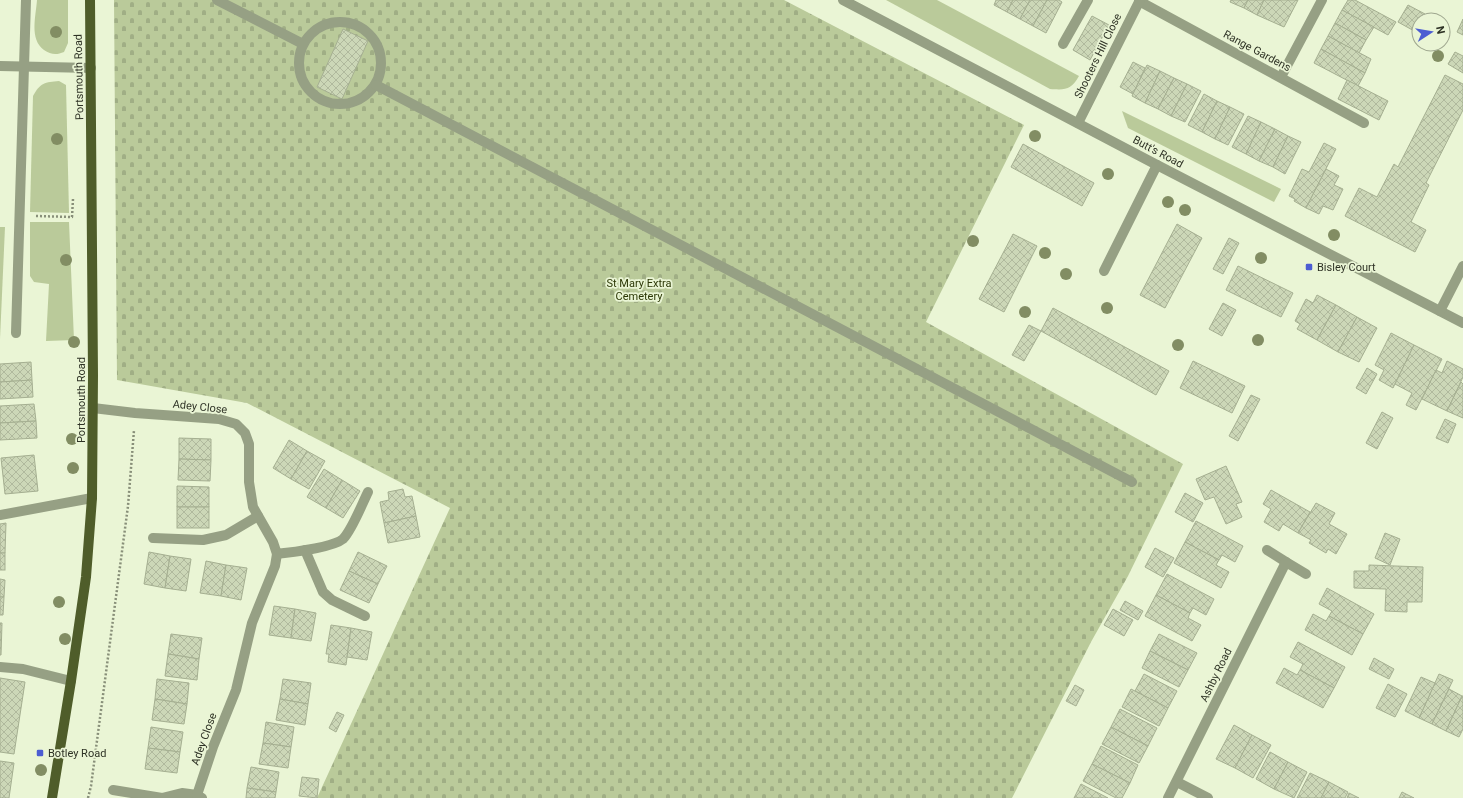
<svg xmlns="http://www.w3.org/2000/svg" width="1463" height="798" font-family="Roboto,sans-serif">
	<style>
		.green { fill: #baca9a }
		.cemetery { fill: url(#cemetery-stones) }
		.building { fill: url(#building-cross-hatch); stroke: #a5af91 }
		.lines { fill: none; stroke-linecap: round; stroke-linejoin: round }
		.path { stroke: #888f79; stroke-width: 2.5; stroke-dasharray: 2 2; stroke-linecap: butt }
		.minor { stroke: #96a084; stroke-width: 10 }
		.major { stroke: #4f5d2a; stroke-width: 10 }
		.tree { fill: #828d63 }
		.poi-dot { fill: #4c5dd2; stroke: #eaf5d5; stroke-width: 1.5 }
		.labels { text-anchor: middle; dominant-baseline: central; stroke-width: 3.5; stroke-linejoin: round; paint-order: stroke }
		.street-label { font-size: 11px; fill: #2e3225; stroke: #eaf5d5 }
		.poi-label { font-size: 11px; fill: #2e3225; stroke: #eaf5d5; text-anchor: start }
		.park-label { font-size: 11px; fill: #2c3806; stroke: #eaf5d5 }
	</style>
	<defs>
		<pattern id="cemetery-stones" width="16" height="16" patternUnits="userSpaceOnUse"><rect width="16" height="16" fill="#baca9a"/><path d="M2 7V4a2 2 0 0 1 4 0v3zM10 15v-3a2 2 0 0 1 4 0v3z" fill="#a0ae85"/></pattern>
		<pattern id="building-cross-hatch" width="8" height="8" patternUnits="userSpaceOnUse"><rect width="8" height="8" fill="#ccd7b7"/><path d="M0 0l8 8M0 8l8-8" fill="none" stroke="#b0b99d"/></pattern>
	</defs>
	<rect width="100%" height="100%" fill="#eaf5d5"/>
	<g class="green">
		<path d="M 37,0 L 68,0 L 68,43 L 64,52 C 57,55 51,55 44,50 C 29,39 36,16 37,0 Z"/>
		<path d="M 886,0 L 937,0 L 1079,76 C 1071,90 1066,90 1050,89 Z"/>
		<path d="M 59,81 L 66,85 L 69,213 L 30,212 L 33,96 C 40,83 45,82 59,81 Z"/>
		<polygon points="1122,111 1281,189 1274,202 1128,128"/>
		<polygon points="30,222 69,222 74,340 46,341 49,284 34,282 30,276"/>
		<polygon points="0,227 5,227 0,339"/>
	</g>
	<polygon class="cemetery" points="114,0 784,0 1024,125 926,322 1183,464 1128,576 1091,642 1012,798 317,798 450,508 247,403 117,380"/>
	<g class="building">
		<polygon points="996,0 1013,0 1007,12 994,5"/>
		<polygon points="1013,0 1030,0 1020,19 1007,12"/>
		<polygon points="1030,0 1047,0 1033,26 1020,19"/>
		<polygon points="1047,0 1059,0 1062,2 1046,33 1033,26"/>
		<polygon points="1231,0 1248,0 1244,8 1230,2"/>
		<polygon points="1248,0 1264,0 1257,15 1244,8"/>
		<polygon points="1264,0 1298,0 1284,27 1257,15"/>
		<polygon points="1348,0 1355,0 1396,22 1388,35 1342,10"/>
		<polygon points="1408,5 1425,14 1422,20 1419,20 1419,26 1416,32 1398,22"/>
		<polygon points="1342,10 1374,27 1366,40 1335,23"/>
		<polygon points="1092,16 1109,25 1090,60 1073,50"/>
		<polygon points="1463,19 1463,35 1457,32"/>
		<polygon points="1335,23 1366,40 1359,53 1328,36"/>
		<polygon points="343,29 368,41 342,99 317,87"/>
		<polygon points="1328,36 1371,59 1365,73 1321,49"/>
		<polygon points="1321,49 1365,73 1358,86 1314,63"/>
		<polygon points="1455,52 1463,56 1463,73 1448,64"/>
		<polygon points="1133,62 1145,68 1133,94 1120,87"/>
		<polygon points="1147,65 1160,71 1145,103 1132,96"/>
		<polygon points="1160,71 1174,78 1158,109 1145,103"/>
		<polygon points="1445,75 1463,84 1463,110 1426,183 1429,185 1411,222 1426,230 1415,252 1345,216 1359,188 1377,197 1394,164 1398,167"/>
		<polygon points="1174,78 1187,84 1171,116 1158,109"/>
		<polygon points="1347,80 1388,101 1379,120 1338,99"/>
		<polygon points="1187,84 1201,91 1185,122 1171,116"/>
		<polygon points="1204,94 1217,101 1202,132 1188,125"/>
		<polygon points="1217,101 1230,107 1215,139 1202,132"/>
		<polygon points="1230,107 1244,114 1228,145 1215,139"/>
		<polygon points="1248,116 1261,122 1246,154 1232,147"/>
		<polygon points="1261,122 1275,129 1259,161 1246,154"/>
		<polygon points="1275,129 1288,136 1273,167 1259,161"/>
		<polygon points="1288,136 1301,142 1285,174 1273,167"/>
		<polygon points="1324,143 1336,149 1306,208 1294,201 1295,199 1289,196 1302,169 1309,172"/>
		<polygon points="1023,144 1094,183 1082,206 1011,167"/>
		<polygon points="1326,169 1339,176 1334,185 1343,189 1333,210 1323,206 1319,214 1306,208"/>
		<polygon points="1177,224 1202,238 1165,308 1140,295"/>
		<polygon points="1013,234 1037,246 1004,312 979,299"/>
		<polygon points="1229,238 1239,243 1223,274 1213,269"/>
		<polygon points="1238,266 1293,293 1281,317 1226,290"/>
		<polygon points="1317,295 1336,305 1317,340 1297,329 1300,324 1295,321 1306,299 1313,303"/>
		<polygon points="1223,303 1236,310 1222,336 1209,329"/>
		<polygon points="1336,305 1357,317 1338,352 1317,340"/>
		<polygon points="1053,308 1169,371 1156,395 1041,331"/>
		<polygon points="1357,317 1377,328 1359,362 1338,352"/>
		<polygon points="1029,325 1041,331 1024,361 1012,355"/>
		<polygon points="1391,333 1414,345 1393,388 1379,380 1384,370 1375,365"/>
		<polygon points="1414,345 1442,359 1416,410 1406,405 1412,393 1395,384"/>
		<polygon points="1193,361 1245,386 1232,413 1180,388"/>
		<polygon points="1447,361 1463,369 1463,377 1447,411 1422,399 1436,370 1442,373"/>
		<polygon points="31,362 32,380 0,382 0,364"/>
		<polygon points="1367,368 1377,374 1366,394 1356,388"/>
		<polygon points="32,380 33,397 0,399 0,382"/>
		<polygon points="1461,382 1463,384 1463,418 1447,411"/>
		<polygon points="1251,395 1260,399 1238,441 1229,436"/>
		<polygon points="34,404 36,421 0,423 0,406"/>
		<polygon points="1382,412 1393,418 1377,449 1366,443"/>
		<polygon points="1445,419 1456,424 1448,443 1436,438"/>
		<polygon points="36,421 37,438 0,440 0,423"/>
		<polygon points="179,438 211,439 211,460 179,459"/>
		<polygon points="289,440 307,451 291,479 273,468"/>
		<polygon points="307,451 325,461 309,489 291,479"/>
		<polygon points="34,455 38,491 5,494 1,458"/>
		<polygon points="179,459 211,460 210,481 178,480"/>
		<polygon points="1226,466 1242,502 1236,504 1242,517 1226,524 1214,497 1205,500 1196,479"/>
		<polygon points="324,469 342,480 326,508 307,497"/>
		<polygon points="342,480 360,491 343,518 326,508"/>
		<polygon points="177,486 209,487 209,507 177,507"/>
		<polygon points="403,489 405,497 412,496 416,516 384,523 380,502 389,500 388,492"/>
		<polygon points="1271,490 1310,512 1298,533 1283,524 1279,531 1264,522 1271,509 1263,504"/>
		<polygon points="1185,493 1203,503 1193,522 1175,512"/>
		<polygon points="1316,503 1335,513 1329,524 1347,534 1336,554 1328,549 1326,553 1309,543 1311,540 1298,533"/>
		<rect x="177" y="507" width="32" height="21"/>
		<polygon points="416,516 420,537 388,543 384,523"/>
		<polygon points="1196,521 1243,546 1235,562 1222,555 1219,560 1185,542"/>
		<polygon points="6,523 5,553 0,553 0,524"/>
		<polygon points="1385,533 1400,539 1390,565 1375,558"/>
		<polygon points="1185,542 1219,560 1216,565 1229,572 1221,588 1174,563"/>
		<polygon points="1155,548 1174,558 1163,577 1145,567"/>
		<polygon points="149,552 170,556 165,588 144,584"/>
		<polygon points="358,552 387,566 378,584 349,571"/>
		<rect x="0" y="553" width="5" height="17"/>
		<polygon points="170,556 191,559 186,591 165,588"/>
		<polygon points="206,561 226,565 221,596 200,593"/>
		<polygon points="226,565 247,568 241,600 221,596"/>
		<polygon points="1369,565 1423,567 1422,602 1407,602 1407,612 1385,611 1386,589 1354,588 1354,571 1369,571"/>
		<polygon points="349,571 378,584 369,603 340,590"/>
		<polygon points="1167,574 1214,599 1206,615 1193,608 1190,613 1156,595"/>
		<polygon points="0,579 5,580 4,597 0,597"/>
		<polygon points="1327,588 1374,614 1363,634 1329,616 1332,611 1319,604"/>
		<polygon points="1156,595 1190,613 1188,618 1201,625 1192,641 1145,616"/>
		<polygon points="0,597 4,597 3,615 0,615"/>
		<polygon points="1125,601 1143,611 1138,620 1120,610"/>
		<polygon points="274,606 295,609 291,638 269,635"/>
		<polygon points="295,609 316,613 311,641 291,638"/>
		<polygon points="1113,609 1133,620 1124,636 1104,625"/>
		<polygon points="1313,614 1326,621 1329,616 1363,634 1352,655 1305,630"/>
		<polygon points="0,623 2,623 1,655 0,655"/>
		<polygon points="331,625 351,628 346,665 328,662 329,654 326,654"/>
		<polygon points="351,628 372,632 367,660 347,657"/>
		<polygon points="171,634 202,638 199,659 168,654"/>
		<polygon points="1159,634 1197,653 1188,670 1150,651"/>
		<polygon points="1298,642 1345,667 1334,688 1300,670 1303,664 1290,657"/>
		<polygon points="1150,651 1188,670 1179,687 1142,668"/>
		<polygon points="168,654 199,659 197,680 165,676"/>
		<polygon points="1374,658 1394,669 1389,679 1369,669"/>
		<polygon points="1284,668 1297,675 1300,670 1334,688 1323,708 1276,683"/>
		<polygon points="1144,674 1177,691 1168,708 1135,691"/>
		<polygon points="1439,674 1453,680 1432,724 1419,718"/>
		<polygon points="1421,677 1435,683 1419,718 1405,711"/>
		<polygon points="0,678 25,682 14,754 0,752"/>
		<polygon points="157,679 189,683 187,704 155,699"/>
		<polygon points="283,679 311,683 308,704 280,699"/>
		<polygon points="1388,684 1407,694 1395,717 1376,708"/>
		<polygon points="1075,685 1084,690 1076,706 1066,701"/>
		<polygon points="1131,689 1168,708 1159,726 1122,707"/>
		<polygon points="1449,689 1462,696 1446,731 1432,724"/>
		<polygon points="1462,696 1463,696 1463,729 1459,737 1446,731"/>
		<polygon points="155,699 187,704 184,724 152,720"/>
		<polygon points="280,699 308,704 305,725 276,720"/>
		<polygon points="1120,709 1157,728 1148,746 1111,727"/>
		<polygon points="337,712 344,715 336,732 329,728"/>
		<polygon points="266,722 294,727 291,747 263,743"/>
		<polygon points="1234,725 1252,735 1235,768 1216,759"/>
		<polygon points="151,727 183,732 180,752 148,748"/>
		<polygon points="1111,727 1148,746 1139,763 1102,744"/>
		<polygon points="1252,735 1271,745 1253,778 1235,768"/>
		<polygon points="263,743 291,747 288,768 259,764"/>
		<polygon points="1101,746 1138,765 1130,783 1092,764"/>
		<polygon points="148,748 180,752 177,773 145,769"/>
		<polygon points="1270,752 1288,762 1274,789 1256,779"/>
		<polygon points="0,761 14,763 9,798 0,798"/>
		<polygon points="1288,762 1307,772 1294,798 1274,789"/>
		<polygon points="1092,764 1130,783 1122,798 1116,798 1083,781"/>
		<polygon points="251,767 279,772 276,792 247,788"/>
		<polygon points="1310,773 1329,782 1321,798 1297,798"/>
		<polygon points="302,777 319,779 317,798 299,796"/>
		<polygon points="1329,782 1348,792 1345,798 1321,798"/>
		<polygon points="1081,784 1108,798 1074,798"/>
		<polygon points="247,788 276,792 275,798 246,798"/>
		<polygon points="1402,792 1414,798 1399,798"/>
		<polygon points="1349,793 1359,798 1347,798"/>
	</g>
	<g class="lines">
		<g class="path">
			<polyline points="36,216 72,217 73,199"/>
			<polyline points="88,798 91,786 128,506 134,430"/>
		</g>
		<g class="minor">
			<polyline points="217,0 303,44"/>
			<polyline points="843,0 1157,165 1463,323"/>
			<polyline points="1139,1 1364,123"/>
			<circle cx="340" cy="63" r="41"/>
			<polyline points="1063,44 1088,0"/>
			<polyline points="0,66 91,68"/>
			<polyline points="1281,77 1322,0"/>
			<polyline points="376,85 1132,482"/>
			<polyline points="1078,123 1140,0"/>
			<polyline points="1104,271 1157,165"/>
			<polyline points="1440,311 1463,266"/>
			<polyline points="16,333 26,0"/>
			<path d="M 93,408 L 135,413 L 219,419 L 236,424 L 245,433 L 249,444 L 249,482 L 253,507 L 273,542 L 277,554 C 291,552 332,548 343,539 C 352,530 362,504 368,492"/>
			<polyline points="0,515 92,498"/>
			<polyline points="153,538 203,540 226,535 258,516"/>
			<polyline points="305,550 323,592 332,600 365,616"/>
			<polyline points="1267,550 1286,562"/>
			<polyline points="0,667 23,669 71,681"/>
			<polyline points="1177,782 1208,798"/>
			<polyline points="113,790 162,798 182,793 197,795"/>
			<polyline points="202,798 197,795 213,747 236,690 252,623 275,566 277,554"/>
			<polyline points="1168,798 1286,562 1306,574"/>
		</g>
		<polyline class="major" points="52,798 71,681 86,577 92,498 93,375 90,0"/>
	</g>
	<g class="tree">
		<circle cx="56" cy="32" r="6"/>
		<circle cx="1438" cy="56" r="6"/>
		<circle cx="1035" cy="136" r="6"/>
		<circle cx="57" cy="139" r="6"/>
		<circle cx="1108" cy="174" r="6"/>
		<circle cx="1168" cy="202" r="6"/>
		<circle cx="1185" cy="210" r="6"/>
		<circle cx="1334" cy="235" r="6"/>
		<circle cx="973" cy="241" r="6"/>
		<circle cx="1045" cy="253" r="6"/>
		<circle cx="1261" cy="258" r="6"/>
		<circle cx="66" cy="260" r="6"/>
		<circle cx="1066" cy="274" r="6"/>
		<circle cx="1107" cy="308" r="6"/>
		<circle cx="1025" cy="312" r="6"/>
		<circle cx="1258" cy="340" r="6"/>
		<circle cx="74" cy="342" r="6"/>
		<circle cx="1178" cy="345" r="6"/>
		<circle cx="72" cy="439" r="6"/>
		<circle cx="73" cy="468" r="6"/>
		<circle cx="59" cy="602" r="6"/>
		<circle cx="65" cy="639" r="6"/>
		<circle cx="41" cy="770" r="6"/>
	</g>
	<g class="poi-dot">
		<rect x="1305" y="263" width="8" height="8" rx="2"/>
		<rect x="36" y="749" width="8" height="8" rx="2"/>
	</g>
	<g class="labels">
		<g class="street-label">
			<text transform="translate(1257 51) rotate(28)">Range Gardens</text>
			<text transform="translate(1098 56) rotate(-64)">Shooters Hill Close</text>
			<text transform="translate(79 77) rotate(-91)">Portsmouth Road</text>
			<text transform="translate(1158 152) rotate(28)">Butt's Road</text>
			<text transform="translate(81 400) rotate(-90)">Portsmouth Road</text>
			<text transform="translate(200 407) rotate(6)">Adey Close</text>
			<text transform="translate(1216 675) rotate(-64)">Ashby Road</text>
			<text transform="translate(204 739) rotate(-70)">Adey Close</text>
		</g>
		<g class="poi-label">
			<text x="1317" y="267">Bisley Court</text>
			<text x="48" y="753">Botley Road</text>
		</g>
		<g class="park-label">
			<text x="639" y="283">St Mary Extra<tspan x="639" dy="13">Cemetery</tspan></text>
		</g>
	</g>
	<g transform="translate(1431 32) rotate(78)"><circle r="19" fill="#eaf5d5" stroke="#9fa78f"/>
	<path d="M0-3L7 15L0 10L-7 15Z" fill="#4c5dd2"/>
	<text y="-6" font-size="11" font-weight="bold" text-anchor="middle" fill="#2e3225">N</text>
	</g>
</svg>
